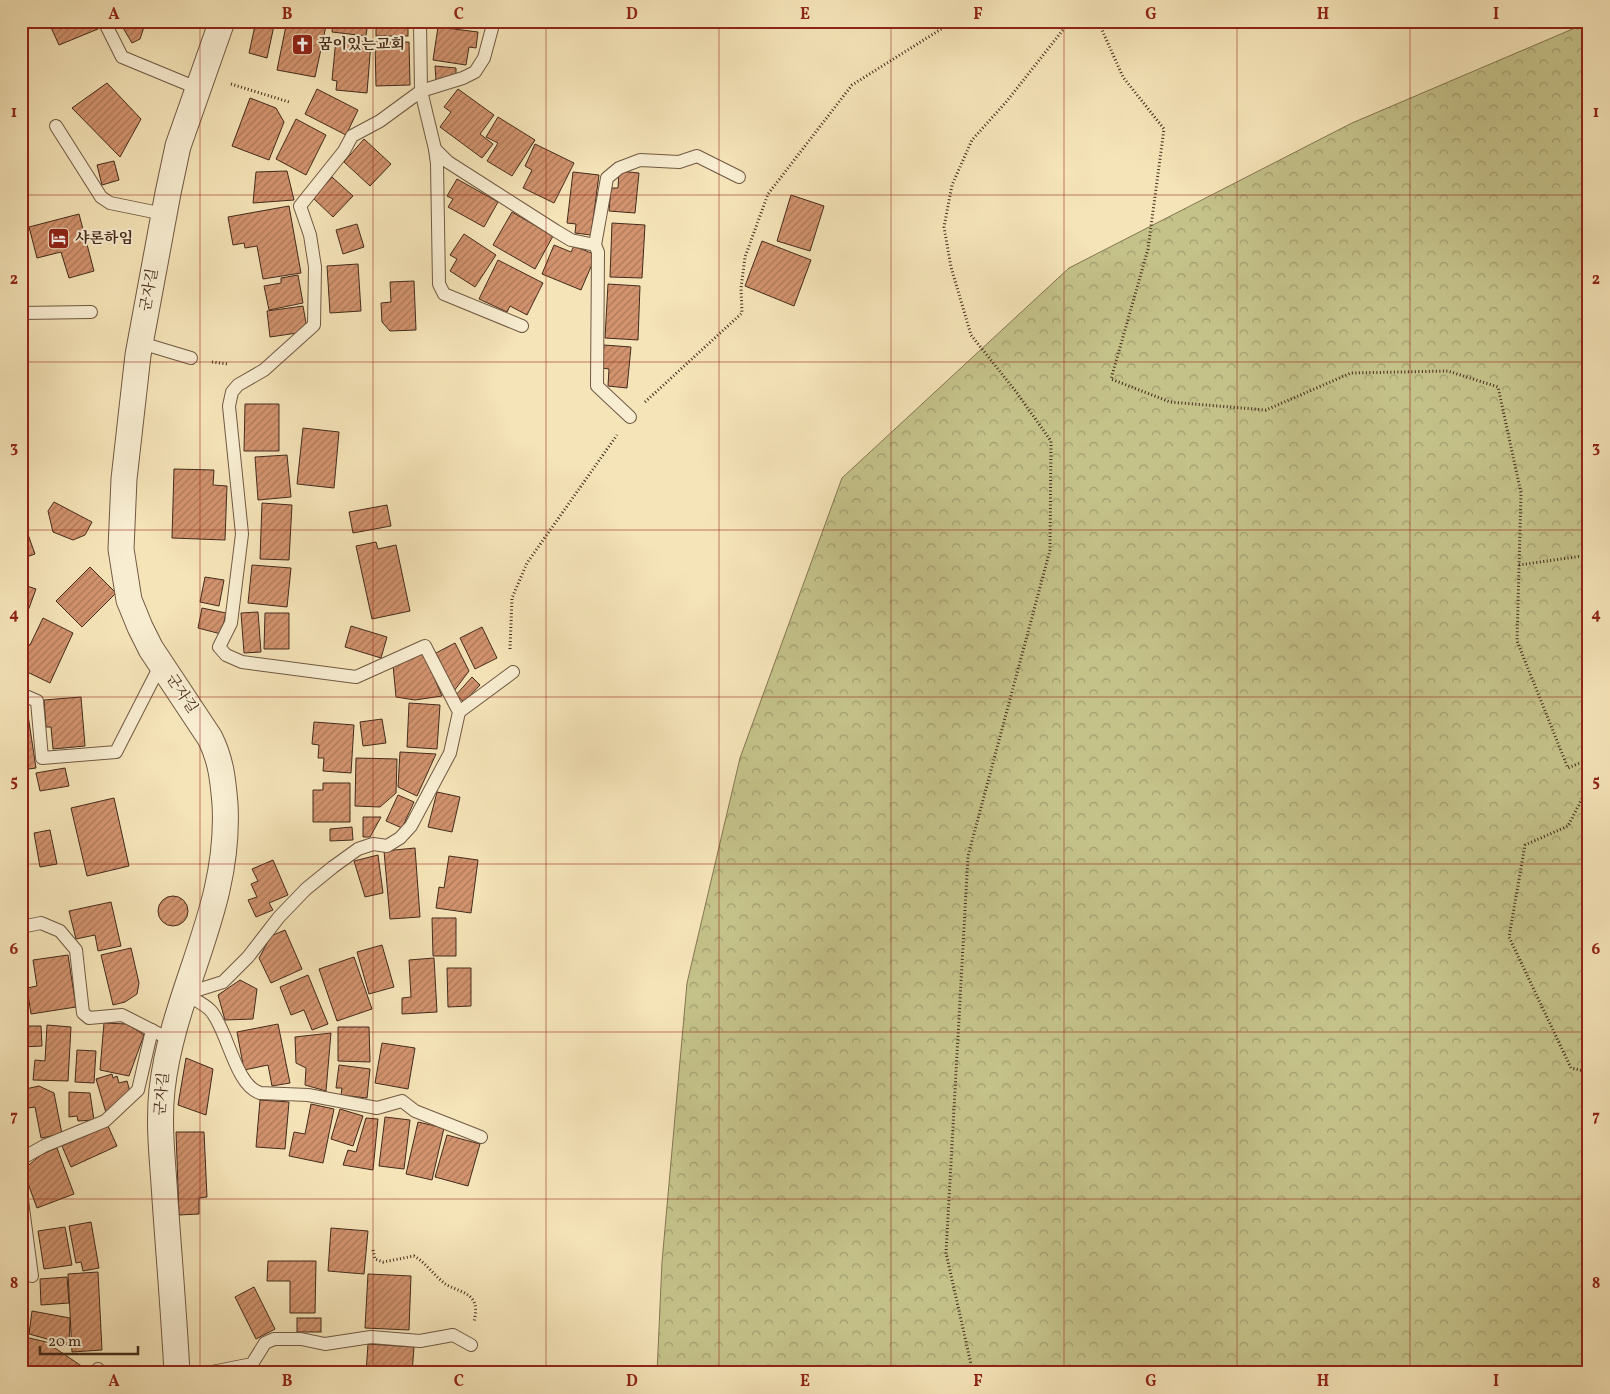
<svg xmlns="http://www.w3.org/2000/svg" width="1610" height="1394" font-family="Vollkorn,'Noto Serif KR',serif">
	<style>
		.forest { fill: url(#forest-crowns); stroke: #847652 }
		.building { fill: url(#building-hatch); stroke: #442a1b }
		.lines { fill: none; stroke-linecap: round; stroke-linejoin: round }
		.lane-casing { stroke: #705842; stroke-width: 14 }
		.street-casing { stroke: #705842; stroke-width: 27 }
		.path { stroke: #442a1b; stroke-width: 3; stroke-dasharray: 1 2.5; stroke-linecap: butt }
		.lane { stroke: #f8edd1; stroke-width: 12 }
		.street { stroke: #f8edd1; stroke-width: 25 }
		.grid { fill: none; stroke: #8f2418; stroke-width: 1; stroke-opacity: 0.55 }
		.labels { text-anchor: middle; dominant-baseline: central; stroke-width: 4; stroke-linejoin: round; paint-order: stroke }
		.poi-label { font-size: 15px; font-weight: bold; fill: #442a1b; stroke: #f8edd1; text-anchor: start }
		.street-label { font-size: 15px; fill: #442a1b; stroke: #f8edd1 }
		.neatline { fill: none; stroke: #8f2418; stroke-width: 2 }
		.grid-label { font-size: 16px; text-anchor: middle; font-weight: bold; fill: #8f2418 }
	</style>
	<defs>
		<pattern id="forest-crowns" width="20" height="18" patternUnits="userSpaceOnUse" patternTransform="scale(1.25)"><rect width="20" height="18" fill="#c4c189"/><path d="M2 6a3 3 0 1 1 6 0M12 15a3 3 0 1 1 6 0" fill="none" stroke="#a19d6f"/></pattern>
		<pattern id="building-hatch" width="6" height="6" patternUnits="userSpaceOnUse" patternTransform="scale(1.25)"><rect width="6" height="6" fill="#d2936e"/><path d="M-1 1l2-2M0 6l6-6M5 7l2-2" fill="none" stroke="#ac785a"/></pattern>
	</defs>
	<rect width="100%" height="100%" fill="#f5e4b8"/>
	<filter id="stains"><feTurbulence type="fractalNoise" baseFrequency=".004" numOctaves="4"/><feColorMatrix values="0 0 0 0 .2 0 0 0 0 .09 0 0 0 0 .02 0 0 0 .5 -.17"/></filter>
	<radialGradient id="worn" r=".72"><stop offset=".6" stop-color="#630" stop-opacity="0"/><stop offset="1" stop-color="#630" stop-opacity=".3"/></radialGradient>
	<polygon class="forest" points="1589,22 1589,1373 657,1373 662,1262 687,983 740,758 842,478 1069,268 1352,123"/>
	<g class="building">
		<polygon points="48,21 93,21 98,29 59,45"/>
		<polygon points="119,21 146,21 140,39 132,43"/>
		<polygon points="256,21 275,21 267,58 249,53"/>
		<polygon points="287,21 327,21 315,77 277,70"/>
		<polygon points="333,21 368,21 366,36 332,32"/>
		<rect x="376" y="21" width="32" height="15"/>
		<polygon points="467,21 487,21 486,25"/>
		<polygon points="438,27 478,32 476,48 469,47 466,65 433,60"/>
		<polygon points="336,39 371,42 367,93 336,90 337,81 332,80"/>
		<polygon points="375,42 409,42 410,85 376,86"/>
		<polygon points="435,66 456,68 456,75 436,80"/>
		<polygon points="107,83 141,119 120,157 72,108"/>
		<polygon points="317,89 358,110 346,135 305,114"/>
		<polygon points="458,89 494,115 480,134 493,144 482,158 440,127 451,112 444,107"/>
		<polygon points="250,98 276,108 284,122 269,160 232,146"/>
		<polygon points="498,117 535,140 512,176 487,161 498,143 486,137"/>
		<polygon points="296,119 326,135 306,175 276,159"/>
		<polygon points="364,139 391,164 370,186 344,162"/>
		<polygon points="535,144 574,163 554,203 523,188 532,170 525,166"/>
		<polygon points="114,161 119,180 102,185 97,165"/>
		<polygon points="287,171 294,200 253,203 256,172"/>
		<polygon points="619,171 639,173 635,213 609,211 611,188 618,188"/>
		<polygon points="573,172 599,175 591,235 575,233 576,224 567,223"/>
		<polygon points="332,177 353,196 333,217 313,198"/>
		<polygon points="457,179 498,202 484,227 448,207 453,199 447,196"/>
		<polygon points="791,195 824,206 810,251 777,241"/>
		<polygon points="289,206 301,273 263,279 257,246 245,248 244,243 233,245 228,217"/>
		<polygon points="512,212 553,236 535,269 493,245"/>
		<polygon points="79,214 94,271 69,278 61,252 37,258 29,227"/>
		<polygon points="612,223 645,225 642,278 610,277"/>
		<polygon points="357,224 364,247 343,254 336,230"/>
		<polygon points="464,234 496,255 475,287 450,271 457,259 450,255"/>
		<polygon points="762,241 811,260 794,306 745,286"/>
		<polygon points="554,245 571,252 574,246 596,255 581,290 542,274"/>
		<polygon points="498,260 543,283 527,315 510,306 507,312 479,299"/>
		<polygon points="358,264 361,311 330,313 327,266"/>
		<polygon points="298,275 303,303 269,310 264,286 281,283 281,278"/>
		<polygon points="414,281 416,330 390,331 382,322 381,303 391,302 390,282"/>
		<polygon points="608,284 640,286 638,340 605,338"/>
		<polygon points="303,306 306,323 297,333 270,337 267,311"/>
		<polygon points="604,345 631,347 627,388 608,386 609,369 602,368"/>
		<polygon points="245,404 279,404 279,451 244,451"/>
		<polygon points="303,428 339,432 334,488 297,484"/>
		<polygon points="287,455 291,497 258,500 255,457"/>
		<polygon points="174,469 214,470 213,485 227,486 225,540 172,538"/>
		<polygon points="54,502 92,522 85,535 73,540 53,532 48,511"/>
		<polygon points="262,503 292,505 289,560 260,559"/>
		<polygon points="387,505 391,526 353,533 349,512"/>
		<polygon points="21,515 35,554 21,559"/>
		<polygon points="376,542 378,549 396,545 410,611 372,619 356,546"/>
		<polygon points="252,565 291,568 287,607 248,603"/>
		<polygon points="90,567 116,593 82,627 56,601"/>
		<polygon points="205,577 224,580 219,606 200,602"/>
		<polygon points="21,584 36,589 21,630"/>
		<polygon points="202,608 226,613 221,634 198,628"/>
		<polygon points="258,612 261,652 244,653 241,613"/>
		<polygon points="265,613 289,613 289,649 264,649"/>
		<polygon points="43,618 73,633 50,683 21,669 21,652 25,643 30,645"/>
		<polygon points="351,626 387,637 381,658 345,647"/>
		<polygon points="482,627 497,658 475,669 460,638"/>
		<polygon points="455,643 469,671 454,691 436,653"/>
		<polygon points="423,652 442,696 415,700 396,697 393,665"/>
		<polygon points="472,677 480,685 464,702 456,695"/>
		<polygon points="81,697 85,746 53,749 51,727 46,727 44,700"/>
		<polygon points="21,700 26,702 36,768 21,770"/>
		<polygon points="409,703 440,705 437,749 407,747"/>
		<polygon points="382,719 386,743 363,746 360,722"/>
		<polygon points="314,722 354,725 351,773 323,771 324,758 318,758 319,745 312,744"/>
		<polygon points="400,752 436,754 417,796 398,787"/>
		<polygon points="356,758 397,759 396,793 380,807 355,806"/>
		<polygon points="65,768 69,786 40,791 36,773"/>
		<polygon points="323,783 350,783 350,822 313,822 313,790 323,790"/>
		<polygon points="437,792 460,797 452,832 428,827"/>
		<polygon points="398,795 414,802 402,828 386,821"/>
		<polygon points="114,798 129,866 87,876 71,808"/>
		<polygon points="363,817 381,817 370,837 363,837"/>
		<polygon points="352,827 353,840 330,841 330,829"/>
		<polygon points="50,830 57,864 40,867 34,833"/>
		<polygon points="415,848 420,917 390,919 384,851"/>
		<polygon points="378,855 383,893 365,897 354,861"/>
		<polygon points="449,856 478,860 471,913 436,908 439,887 444,888"/>
		<polygon points="273,860 288,895 269,903 273,910 256,917 248,900 257,897 251,884 258,881 252,869"/>
		<polygon points="21,892 27,916 21,917"/>
		<circle cx="173" cy="911" r="15"/>
		<polygon points="111,902 121,946 98,951 95,935 76,939 69,911"/>
		<polygon points="432,918 456,918 456,956 433,956"/>
		<polygon points="285,930 302,969 271,983 259,958 271,936"/>
		<polygon points="382,945 394,987 369,994 357,952"/>
		<polygon points="131,948 139,983 137,994 125,1002 113,1005 101,955"/>
		<polygon points="68,955 76,1007 31,1014 27,988 37,986 33,960"/>
		<polygon points="354,957 372,1009 337,1021 319,969"/>
		<polygon points="434,958 437,1012 402,1014 402,998 411,997 409,960"/>
		<polygon points="447,968 471,968 471,1006 448,1007"/>
		<polygon points="308,975 328,1024 312,1030 304,1010 291,1015 280,987"/>
		<polygon points="240,980 257,989 253,1019 225,1020 218,995"/>
		<polygon points="21,1015 23,1026 41,1026 42,1046 21,1047"/>
		<polygon points="104,1023 127,1024 144,1035 129,1076 100,1070"/>
		<polygon points="278,1024 290,1083 272,1086 268,1065 244,1070 237,1032"/>
		<polygon points="47,1025 71,1027 68,1081 33,1080 35,1060 45,1061"/>
		<polygon points="338,1027 369,1027 370,1062 338,1061"/>
		<polygon points="331,1033 326,1091 305,1085 306,1068 296,1063 295,1037"/>
		<polygon points="382,1043 415,1048 408,1089 375,1083"/>
		<polygon points="77,1050 96,1051 94,1083 75,1082"/>
		<polygon points="186,1058 213,1069 206,1115 178,1105"/>
		<polygon points="339,1065 370,1069 367,1098 341,1095 342,1088 336,1088"/>
		<polygon points="112,1074 113,1078 117,1076 119,1083 127,1081 131,1095 107,1116 96,1079"/>
		<polygon points="39,1086 54,1093 62,1134 41,1138 35,1107 21,1109 21,1090"/>
		<polygon points="69,1092 90,1093 94,1120 78,1121 77,1116 69,1117"/>
		<polygon points="260,1100 289,1102 285,1149 256,1147"/>
		<polygon points="311,1104 334,1109 323,1163 289,1156 294,1132 305,1134"/>
		<polygon points="340,1109 363,1116 353,1146 331,1139"/>
		<polygon points="385,1117 410,1120 404,1169 379,1166"/>
		<polygon points="366,1118 378,1119 373,1170 343,1165 348,1150 356,1152"/>
		<polygon points="418,1122 444,1128 432,1180 406,1174"/>
		<polygon points="108,1126 117,1146 71,1167 62,1146"/>
		<polygon points="176,1132 204,1132 207,1197 199,1198 199,1214 179,1215"/>
		<polygon points="447,1135 480,1144 468,1186 435,1177"/>
		<polygon points="57,1148 74,1194 37,1208 23,1170 42,1154"/>
		<polygon points="91,1222 99,1268 83,1271 81,1262 76,1263 69,1226"/>
		<polygon points="65,1227 72,1265 44,1269 38,1231"/>
		<polygon points="331,1228 368,1231 364,1274 328,1271"/>
		<polygon points="268,1261 316,1261 315,1313 290,1313 290,1281 267,1281"/>
		<polygon points="98,1272 102,1350 72,1352 68,1274"/>
		<polygon points="368,1274 411,1276 409,1330 365,1328"/>
		<polygon points="67,1277 69,1303 41,1305 40,1279"/>
		<polygon points="254,1287 275,1329 256,1339 235,1297"/>
		<polygon points="32,1311 70,1318 69,1345 29,1334"/>
		<rect x="297" y="1318" width="24" height="14"/>
		<polygon points="25,1337 46,1342 83,1367 80,1373 38,1373 22,1362"/>
		<polygon points="368,1344 414,1347 412,1373 366,1373"/>
	</g>
	<g class="lines">
		<defs>
			<g id="lane">
				<polyline points="104,21 122,57 197,88"/>
				<polyline points="420,21 421,91 435,149 448,162 556,231 571,240 595,245 598,252 597,386 630,417"/>
				<polyline points="56,126 101,197 110,203 164,214"/>
				<polyline points="435,149 437,164 439,284 444,294 522,326"/>
				<polyline points="595,245 607,178 619,168 640,160 679,162 697,156 739,177"/>
				<polyline points="21,313 91,312"/>
				<polyline points="141,343 191,358"/>
				<polyline points="21,694 37,701 42,758 116,752 161,664"/>
				<polyline points="459,712 513,672"/>
				<polyline points="21,927 41,923 60,931 76,950 83,1013 89,1018 122,1015 171,1040"/>
				<polyline points="185,994 223,982 248,957 279,917 306,889 333,867 358,849 373,844 387,846 400,838 411,826 450,753 459,712 425,646 356,677 242,662 226,655 219,647 231,623 242,534 229,406 232,392 238,385 264,370 314,325 315,267 310,235 300,206 344,151 352,136 380,121 421,91 463,78 475,72 484,58 494,21"/>
				<path d="M 185,994 C 193,999 205,1004 211,1011 C 228,1031 235,1085 260,1093 L 308,1095 L 377,1108 L 402,1101 L 415,1111 L 481,1137"/>
				<polyline points="21,1159 44,1146 105,1121 138,1090 152,1030"/>
				<polyline points="21,1193 32,1276"/>
				<polyline points="98,1369 98,1373"/>
				<polyline points="207,1373 252,1364 265,1343 274,1339 301,1339 325,1344 371,1337 420,1341 453,1335 471,1345"/>
			</g>
			<path id="street" d="M 177,1373 C 174,1315 169,1257 165,1199 C 163,1163 158,1126 162,1090 C 173,989 231,910 225,804 C 223,780 221,760 210,738 L 151,649 L 140,627 L 129,600 L 121,549 L 124,479 L 138,355 L 168,193 L 178,146 L 222,21"/>
		</defs>
		<use href="#lane" class="lane-casing"/>
		<use href="#street" class="street-casing"/>
		<g class="path">
			<polyline points="1027,21 1042,26 1062,21"/>
			<polyline points="1098,21 1123,77 1164,129 1148,249 1111,379 1170,402 1266,410 1351,373 1448,371 1498,387 1521,493 1517,641 1568,768 1589,759"/>
			<polyline points="231,84 289,102"/>
			<polyline points="212,362 228,364"/>
			<polyline points="645,402 742,313 741,288 745,257 768,194 852,85 946,26 982,21"/>
			<polyline points="1519,565 1589,555"/>
			<polyline points="510,649 512,598 527,563 617,435"/>
			<polyline points="1589,792 1585,793 1568,826 1525,845 1509,937 1571,1068 1589,1072"/>
			<path d="M 373,1250 L 375,1259 L 383,1262 L 414,1256 C 426,1263 433,1274 444,1283 C 453,1290 469,1291 474,1302 C 477,1308 475,1316 474,1322"/>
			<polyline points="973,1373 946,1253 968,856 1050,550 1051,441 1017,393 971,335 951,267 944,227 952,185 972,140 1007,101 1070,21"/>
		</g>
		<use href="#lane" class="lane"/>
		<use href="#street" class="street"/>
	</g>
	<path class="grid" d="M 200,21 L 200,1373M 373,21 L 373,1373M 546,21 L 546,1373M 719,21 L 719,1373M 891,21 L 891,1373M 1064,21 L 1064,1373M 1237,21 L 1237,1373M 1410,21 L 1410,1373M 21,195 L 1589,195M 21,362 L 1589,362M 21,530 L 1589,530M 21,697 L 1589,697M 21,864 L 1589,864M 21,1032 L 1589,1032M 21,1199 L 1589,1199"/>
	<defs>
		<symbol id="church-square" viewBox="-11 -11 22 22"><rect x="-9" y="-9" width="18" height="18" rx="4" fill="#8f2418" stroke="#f8edd1"/><path d="M-1.2-6h2.4v3.5h3.3v2.4h-3.3V6h-2.4V-.1h-3.3v-2.4h3.3Z" fill="#fff"/></symbol>
		<symbol id="hotel-square" viewBox="-11 -11 22 22"><rect x="-9" y="-9" width="18" height="18" rx="4" fill="#8f2418" stroke="#f8edd1"/><path d="M-6-4.5h1.5V1H6V5H4.5V3h-9V5H-6ZM-4 0a1.8 1.8 0 1 1 3.6 0ZM.5 0V-2.5h3Q6-2.5 6 0Z" fill="#fff"/></symbol>
	</defs>
	<g fill-rule="evenodd">
		<use href="#church-square" x="290" y="32" width="25" height="25"/>
		<use href="#hotel-square" x="46" y="226" width="25" height="25"/>
	</g>
	<g class="labels">
		<g class="poi-label">
			<text x="318" y="45">꿈이있는교회</text>
			<text x="75" y="239">샤론하임</text>
		</g>
		<g class="street-label">
			<text transform="translate(150 290) rotate(-80)">군자길</text>
			<text transform="translate(181 694) rotate(56)">군자길</text>
			<text transform="translate(163 1094) rotate(-85)">군자길</text>
		</g>
	</g>
	<rect width="1610" height="1394" fill="none" stroke="#f5e4b8" stroke-width="55"/>
	<path d="M40 1346v8h98v-8" fill="none" stroke="#442a1b" stroke-width="2.5"/>
	<text x="48" y="1346" font-size="15" fill="#442a1b" stroke="#f8edd1" stroke-width="4" paint-order="stroke">20 m</text>
	<rect x="28" y="28" width="1554" height="1338" class="neatline"/>
	<g class="grid-label">
		<text x="114" y="19">A</text>
		<text x="287" y="19">B</text>
		<text x="459" y="19">C</text>
		<text x="632" y="19">D</text>
		<text x="805" y="19">E</text>
		<text x="978" y="19">F</text>
		<text x="1151" y="19">G</text>
		<text x="1323" y="19">H</text>
		<text x="1496" y="19">I</text>
		<text x="14" y="117">1</text>
		<text x="1596" y="117">1</text>
		<text x="14" y="284">2</text>
		<text x="1596" y="284">2</text>
		<text x="14" y="452">3</text>
		<text x="1596" y="452">3</text>
		<text x="14" y="619">4</text>
		<text x="1596" y="619">4</text>
		<text x="14" y="786">5</text>
		<text x="1596" y="786">5</text>
		<text x="14" y="954">6</text>
		<text x="1596" y="954">6</text>
		<text x="14" y="1121">7</text>
		<text x="1596" y="1121">7</text>
		<text x="14" y="1288">8</text>
		<text x="1596" y="1288">8</text>
		<text x="114" y="1386">A</text>
		<text x="287" y="1386">B</text>
		<text x="459" y="1386">C</text>
		<text x="632" y="1386">D</text>
		<text x="805" y="1386">E</text>
		<text x="978" y="1386">F</text>
		<text x="1151" y="1386">G</text>
		<text x="1323" y="1386">H</text>
		<text x="1496" y="1386">I</text>
	</g>
	<rect width="100%" height="100%" filter="url(#stains)"/>
	<rect width="100%" height="100%" fill="url(#worn)"/>
</svg>
